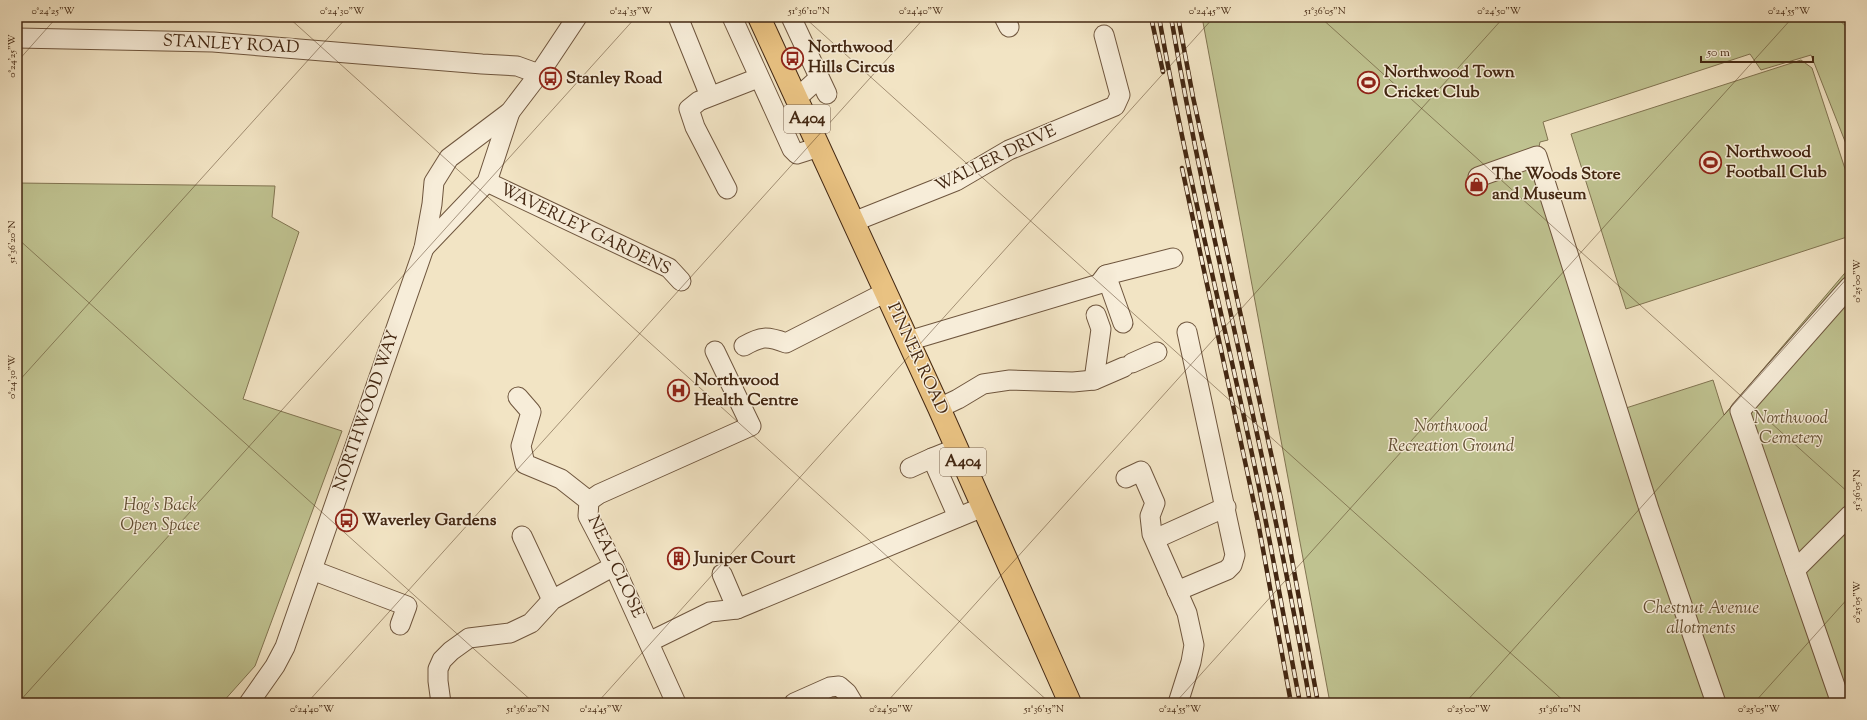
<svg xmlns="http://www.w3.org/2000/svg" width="1867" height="720" font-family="'Sorts Mill Goudy',serif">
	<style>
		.green { fill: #bfc290; stroke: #817451 }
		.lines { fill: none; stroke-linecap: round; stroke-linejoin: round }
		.minor-casing { stroke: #6f563e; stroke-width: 21 }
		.major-casing { stroke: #432712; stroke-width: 24 }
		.minor { stroke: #f7edd9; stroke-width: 19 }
		.major { stroke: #e9c282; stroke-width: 22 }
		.rail-casing { stroke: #432712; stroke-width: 4.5 }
		.rail { stroke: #f7edd9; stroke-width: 3; stroke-dasharray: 9; stroke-linecap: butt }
		.ticks { fill: none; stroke: #432712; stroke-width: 1; stroke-opacity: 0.45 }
		.labels { text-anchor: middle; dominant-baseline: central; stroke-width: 3; stroke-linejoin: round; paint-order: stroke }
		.shield { fill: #f7edd9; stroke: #79624e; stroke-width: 1 }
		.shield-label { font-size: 16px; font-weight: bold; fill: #432712 }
		.street-label { font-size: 17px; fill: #432712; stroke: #f7edd9 }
		.poi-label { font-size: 17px; font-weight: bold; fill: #432712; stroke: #f7edd9; text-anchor: start }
		.park-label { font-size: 17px; font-style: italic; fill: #624e32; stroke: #f7edd9 }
		.neatline { fill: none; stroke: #432712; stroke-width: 1.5 }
		.ticks-label { font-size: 10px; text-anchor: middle; fill: #432712 }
	</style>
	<rect width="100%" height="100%" fill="#f2e4c4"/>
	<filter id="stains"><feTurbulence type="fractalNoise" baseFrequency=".005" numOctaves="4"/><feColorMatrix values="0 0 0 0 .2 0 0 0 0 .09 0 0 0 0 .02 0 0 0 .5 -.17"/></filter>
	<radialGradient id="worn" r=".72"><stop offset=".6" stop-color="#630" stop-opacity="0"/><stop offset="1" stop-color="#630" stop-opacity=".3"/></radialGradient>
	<g class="green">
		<polygon points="1202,17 1850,17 1850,154 1811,55 1761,70 1750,54 1543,122 1548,140 1540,142 1537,156 1626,408 1713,380 1724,415 1850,267 1850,698 1845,703 1330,703"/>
		<polygon points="1801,60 1812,68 1850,184 1850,236 1626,309 1571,134"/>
		<polygon points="17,183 275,186 272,217 299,232 243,399 342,431 255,666 222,703 17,703"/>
	</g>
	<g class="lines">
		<defs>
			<g id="minor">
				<polyline points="678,17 710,96"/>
				<polyline points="732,17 792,149 797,154 819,147"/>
				<polyline points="791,17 827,94"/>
				<polyline points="1004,17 1009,27"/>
				<polyline points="17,38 213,42 482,64 517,66 539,74"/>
				<polyline points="797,98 819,78"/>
				<polyline points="1478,177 1537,156 1649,509 1716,703"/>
				<polyline points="487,182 669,268 681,281"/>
				<polyline points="727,189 695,127 689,109 699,101 758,78"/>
				<polyline points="853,222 956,181 1009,150 1115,106 1120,95 1104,35"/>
				<polyline points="424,248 487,182 510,112"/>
				<polyline points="1106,275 1123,323"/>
				<polyline points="908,341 1099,284 1106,275 1173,258"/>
				<path d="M 744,346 C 761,336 767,336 786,343 L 886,292"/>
				<polyline points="1132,363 1157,352"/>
				<polyline points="1094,380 1101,329 1096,315"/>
				<polyline points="518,397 531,412 521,446 525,464 561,479 589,501 588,516 614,566 676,703"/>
				<polyline points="939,408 958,399 983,384 1010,380 1073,382 1094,380 1124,367"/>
				<polyline points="957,448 932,458 958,517"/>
				<polyline points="910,468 932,458"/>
				<polyline points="1126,478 1141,471 1155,503 1150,516 1152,534 1187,613 1194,645 1191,662 1178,703"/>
				<polyline points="589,501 599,494 751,426 715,351"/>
				<polyline points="522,536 552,600"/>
				<polyline points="1155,539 1226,507"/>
				<polyline points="312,570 407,606 400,625"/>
				<polyline points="1795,570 1850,515"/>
				<polyline points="1177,591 1227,570 1232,565 1235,555 1187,332"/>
				<polyline points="737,609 983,507"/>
				<polyline points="649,642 710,612 737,609 722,574"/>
				<polyline points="249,703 275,666 285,647 424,248 432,204 434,182 449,158 510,112 539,74 577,17"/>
				<polyline points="441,703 438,681 438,669 442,660 451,651 469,638 510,633 531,623 552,600 614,566"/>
				<polyline points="794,703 830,687 839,686 847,693 853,703"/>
				<polyline points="1841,703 1740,411 1850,286"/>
			</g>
			<polyline id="major" points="759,17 939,408 1070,703"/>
		</defs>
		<use href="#minor" class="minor-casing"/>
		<use href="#major" class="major-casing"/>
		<use href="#minor" class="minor"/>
		<use href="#major" class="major"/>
		<defs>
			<g id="rail">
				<polyline points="1151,17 1163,72"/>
				<path d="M 1159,17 C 1185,164 1221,308 1252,454 C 1270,537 1284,620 1300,703"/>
				<path d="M 1171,17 C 1181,75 1192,132 1204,190 C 1240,361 1281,530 1310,703"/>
				<polyline points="1178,17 1193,97 1281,499 1318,703"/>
				<polyline points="1182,168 1258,522 1291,703"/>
			</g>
		</defs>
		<use href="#rail" class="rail-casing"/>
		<use href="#rail" class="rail"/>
	</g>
	<path class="ticks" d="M 288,17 L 1050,703M 804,17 L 1566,703M 1320,17 L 1850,494M 1836,17 L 1850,30M 17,62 L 57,17M 17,238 L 534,703M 17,383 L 347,17M 17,702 L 18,703M 18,703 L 636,17M 307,703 L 925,17M 597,703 L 1214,17M 886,703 L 1504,17M 1175,703 L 1793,17M 1465,703 L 1850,275M 1754,703 L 1850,596"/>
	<defs>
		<symbol id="bus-ring" viewBox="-11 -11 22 22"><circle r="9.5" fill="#f7edd9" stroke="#8f2418" stroke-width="1.5"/><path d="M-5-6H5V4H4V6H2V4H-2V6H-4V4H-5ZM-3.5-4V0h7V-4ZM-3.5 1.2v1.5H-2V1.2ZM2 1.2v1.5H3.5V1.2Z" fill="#8f2418"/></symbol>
		<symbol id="stadium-ring" viewBox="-11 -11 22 22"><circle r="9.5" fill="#f7edd9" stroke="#8f2418" stroke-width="1.5"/><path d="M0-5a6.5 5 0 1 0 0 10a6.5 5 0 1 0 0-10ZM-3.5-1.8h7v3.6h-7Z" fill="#8f2418"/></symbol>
		<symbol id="shop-ring" viewBox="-11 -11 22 22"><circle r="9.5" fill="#f7edd9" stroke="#8f2418" stroke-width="1.5"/><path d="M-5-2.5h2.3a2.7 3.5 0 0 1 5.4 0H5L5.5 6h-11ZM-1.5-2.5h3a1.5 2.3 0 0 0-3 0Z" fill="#8f2418"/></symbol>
		<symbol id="hospital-ring" viewBox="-11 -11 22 22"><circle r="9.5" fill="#f7edd9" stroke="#8f2418" stroke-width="1.5"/><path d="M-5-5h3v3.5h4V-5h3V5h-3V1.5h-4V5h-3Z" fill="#8f2418"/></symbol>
		<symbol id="building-ring" viewBox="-11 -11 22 22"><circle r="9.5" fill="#f7edd9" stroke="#8f2418" stroke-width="1.5"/><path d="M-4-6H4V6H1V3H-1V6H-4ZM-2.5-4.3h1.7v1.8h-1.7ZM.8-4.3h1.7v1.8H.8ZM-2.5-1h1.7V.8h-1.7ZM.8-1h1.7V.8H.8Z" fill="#8f2418"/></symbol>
	</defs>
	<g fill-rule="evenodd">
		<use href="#bus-ring" x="780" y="46" width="25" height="25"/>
		<use href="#bus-ring" x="538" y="66" width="25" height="25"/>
		<use href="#stadium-ring" x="1356" y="70" width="25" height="25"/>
		<use href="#stadium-ring" x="1698" y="150" width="25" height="25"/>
		<use href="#shop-ring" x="1464" y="172" width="25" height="25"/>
		<use href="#hospital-ring" x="666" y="378" width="25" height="25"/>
		<use href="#bus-ring" x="334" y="508" width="25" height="25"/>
		<use href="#building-ring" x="666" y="546" width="25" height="25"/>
	</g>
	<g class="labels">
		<g class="shield">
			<rect x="784" y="105" width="46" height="28" rx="3"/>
			<rect x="940" y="448" width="46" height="28" rx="3"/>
		</g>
		<g class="shield-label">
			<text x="807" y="119">A404</text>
			<text x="963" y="462">A404</text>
		</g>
		<g class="street-label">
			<text transform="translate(231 45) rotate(3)">STANLEY ROAD</text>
			<text transform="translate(996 159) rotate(-26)">WALLER DRIVE</text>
			<text transform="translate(585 230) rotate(26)">WAVERLEY GARDENS</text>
			<text transform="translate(917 359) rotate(65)">PINNER ROAD</text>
			<text transform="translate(367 411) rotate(-71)">NORTHWOOD WAY</text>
			<text transform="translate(615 567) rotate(65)">NEAL CLOSE</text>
		</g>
		<g class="poi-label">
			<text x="808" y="48">Northwood<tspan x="808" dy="20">Hills Circus</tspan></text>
			<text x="1384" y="73">Northwood Town<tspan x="1384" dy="20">Cricket Club</tspan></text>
			<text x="566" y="79">Stanley Road</text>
			<text x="1726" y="153">Northwood<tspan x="1726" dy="20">Football Club</tspan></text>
			<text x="1492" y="175">The Woods Store<tspan x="1492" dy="20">and Museum</tspan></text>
			<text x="694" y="381">Northwood<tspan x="694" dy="20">Health Centre</tspan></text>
			<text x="362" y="521">Waverley Gardens</text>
			<text x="694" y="559">Juniper Court</text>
		</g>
		<g class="park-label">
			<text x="1791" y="419">Northwood<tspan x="1791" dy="20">Cemetery</tspan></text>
			<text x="1451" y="427">Northwood<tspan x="1451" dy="20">Recreation Ground</tspan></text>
			<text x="160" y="506">Hog's Back<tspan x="160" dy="20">Open Space</tspan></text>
			<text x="1701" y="609">Chestnut Avenue<tspan x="1701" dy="20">allotments</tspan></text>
		</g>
	</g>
	<rect width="1867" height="720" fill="none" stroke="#f2e4c4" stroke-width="44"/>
	<path d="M1701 56v6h112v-6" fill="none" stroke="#432712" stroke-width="2"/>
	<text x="1707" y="56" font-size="12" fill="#432712" stroke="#f7edd9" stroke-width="3" paint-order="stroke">50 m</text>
	<rect x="22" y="22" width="1823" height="676" class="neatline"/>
	<g class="ticks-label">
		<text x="53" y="14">0°24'25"W</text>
		<text x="342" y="14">0°24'30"W</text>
		<text x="631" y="14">0°24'35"W</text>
		<text x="809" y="14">51°36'10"N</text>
		<text x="921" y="14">0°24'40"W</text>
		<text x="1210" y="14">0°24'45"W</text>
		<text x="1325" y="14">51°36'05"N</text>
		<text x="1499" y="14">0°24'50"W</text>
		<text x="1789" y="14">0°24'55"W</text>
		<text transform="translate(11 56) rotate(-90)" y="4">0°24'25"W</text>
		<text transform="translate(11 242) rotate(-90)" y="4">51°36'20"N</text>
		<text transform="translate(1856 281) rotate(-90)" y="4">0°25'00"W</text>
		<text transform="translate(11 377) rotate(-90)" y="4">0°24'30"W</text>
		<text transform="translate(1856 490) rotate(-90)" y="4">51°36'05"N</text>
		<text transform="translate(1856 602) rotate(-90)" y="4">0°25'05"W</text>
		<text x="312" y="712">0°24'40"W</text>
		<text x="528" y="712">51°36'20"N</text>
		<text x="601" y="712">0°24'45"W</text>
		<text x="891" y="712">0°24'50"W</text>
		<text x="1044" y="712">51°36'15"N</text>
		<text x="1180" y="712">0°24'55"W</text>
		<text x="1469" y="712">0°25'00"W</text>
		<text x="1560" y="712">51°36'10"N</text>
		<text x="1759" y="712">0°25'05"W</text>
	</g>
	<rect width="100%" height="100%" filter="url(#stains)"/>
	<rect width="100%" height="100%" fill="url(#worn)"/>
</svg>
